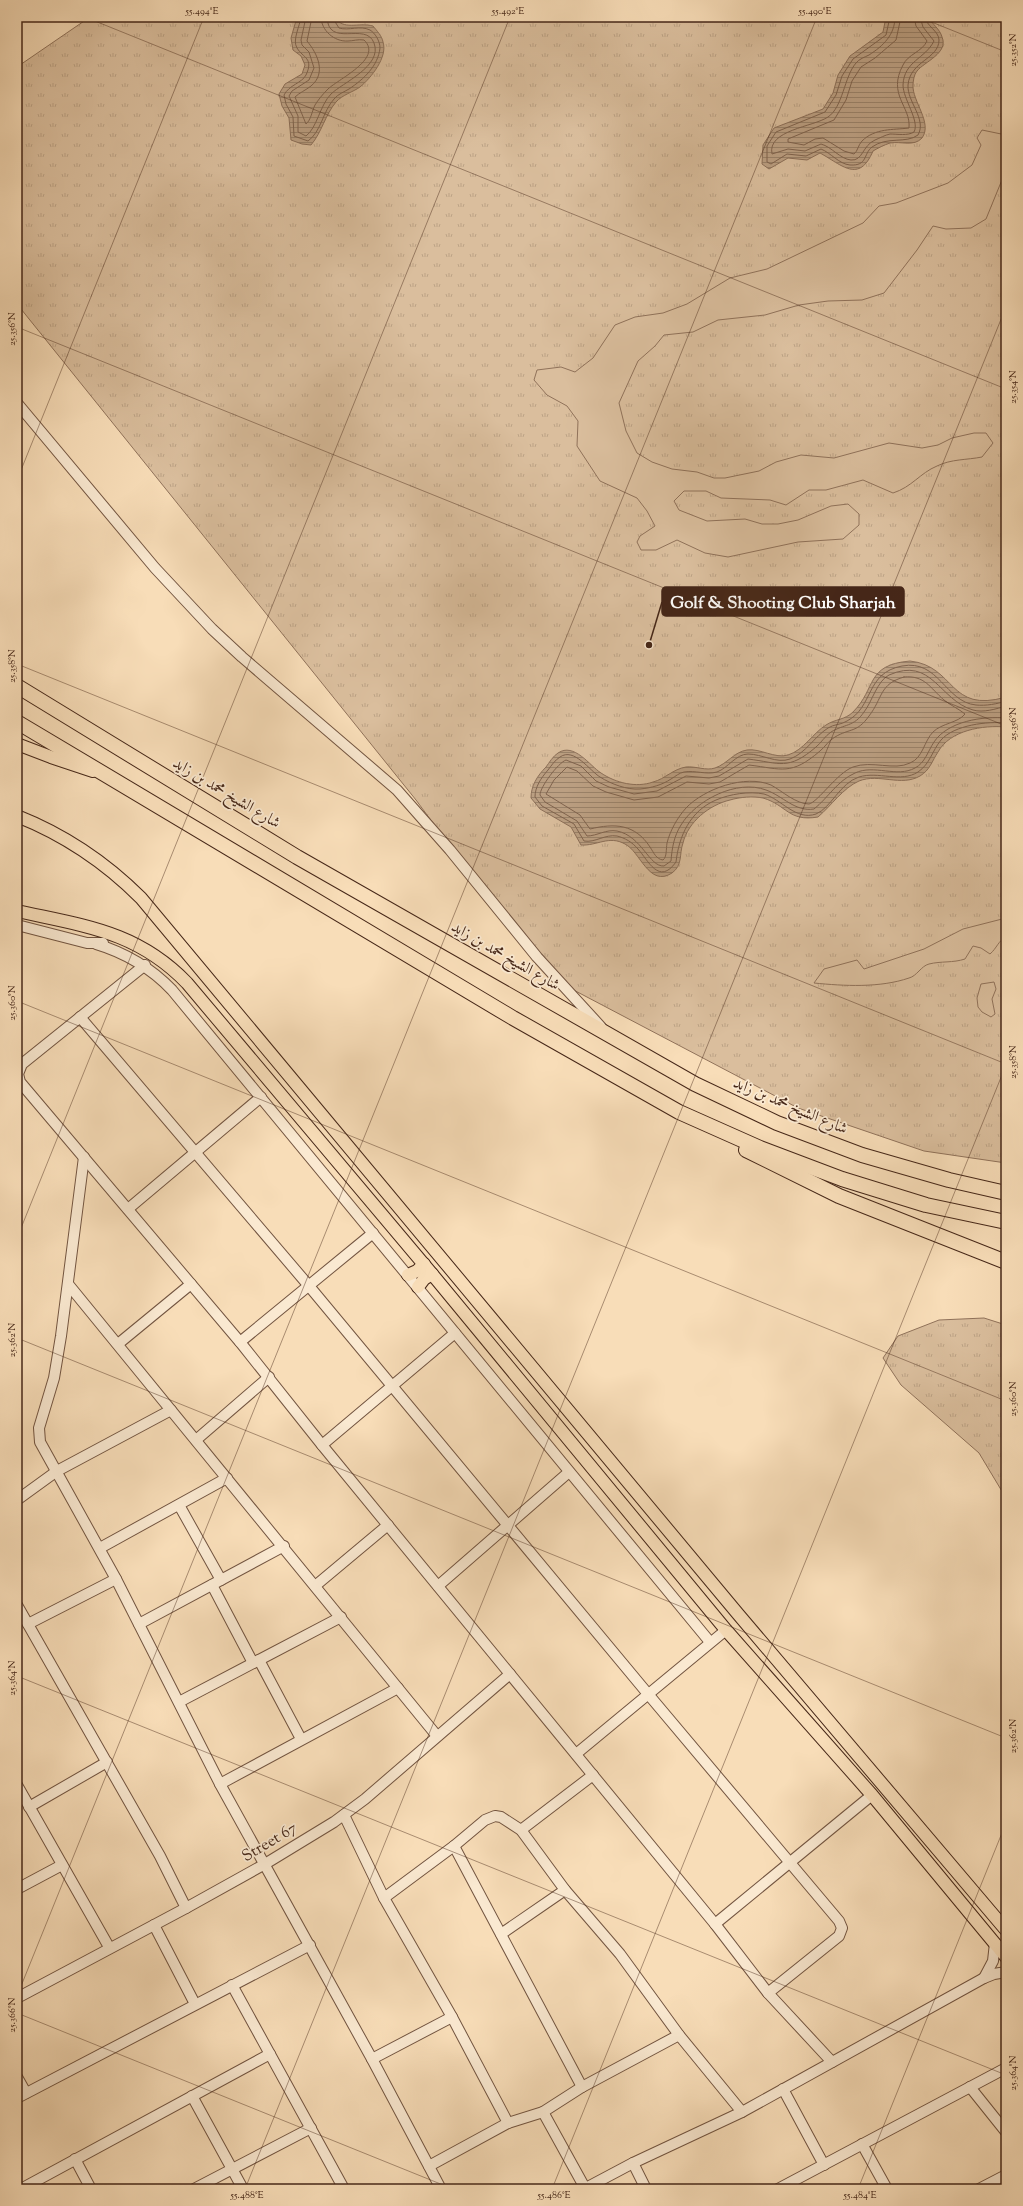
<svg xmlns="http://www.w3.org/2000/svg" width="1023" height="2206" font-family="'Sorts Mill Goudy',Amiri,serif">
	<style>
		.grass { fill: url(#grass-tufts); stroke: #90725a }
		.garden { fill: #dabe9d; stroke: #90725a }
		.water { fill: url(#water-rules); stroke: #8c6f58 }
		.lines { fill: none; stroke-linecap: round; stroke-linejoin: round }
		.shore { stroke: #80634d; stroke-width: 1 }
		.minor-casing { stroke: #725440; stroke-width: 12 }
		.major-casing { stroke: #462718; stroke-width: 14 }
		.highway-casing { stroke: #462718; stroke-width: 16 }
		.minor { stroke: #fae9d1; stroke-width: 10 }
		.major { stroke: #f8ddb8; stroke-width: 12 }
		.highway { stroke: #f8ddb8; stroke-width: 14 }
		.ticks { fill: none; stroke: #462718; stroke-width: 1; stroke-opacity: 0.45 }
		.labels { text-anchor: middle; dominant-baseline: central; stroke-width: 3.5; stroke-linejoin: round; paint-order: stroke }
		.street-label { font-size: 16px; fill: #462718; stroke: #fae9d1 }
		.leader { fill: none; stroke: #462718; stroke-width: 1.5 }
		.callout-dot { fill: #462718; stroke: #fae9d1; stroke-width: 1.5 }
		.callout { fill: #462718; stroke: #462718; stroke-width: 1.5 }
		.callout-label { font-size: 17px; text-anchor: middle; font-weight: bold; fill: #fff }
		.neatline { fill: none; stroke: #462718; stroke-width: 1.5 }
		.ticks-label { font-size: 10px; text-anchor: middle; fill: #462718 }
	</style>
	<defs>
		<pattern id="grass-tufts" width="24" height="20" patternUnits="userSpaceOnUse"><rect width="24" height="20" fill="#dabe9d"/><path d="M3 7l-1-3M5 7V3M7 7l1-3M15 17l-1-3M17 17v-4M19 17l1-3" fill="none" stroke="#bca386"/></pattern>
		<pattern id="water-rules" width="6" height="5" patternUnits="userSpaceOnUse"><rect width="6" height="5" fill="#bb9f82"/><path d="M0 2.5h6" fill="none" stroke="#9a8269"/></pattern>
	</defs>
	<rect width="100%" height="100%" fill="#f8ddb8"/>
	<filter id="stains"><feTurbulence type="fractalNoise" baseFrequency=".005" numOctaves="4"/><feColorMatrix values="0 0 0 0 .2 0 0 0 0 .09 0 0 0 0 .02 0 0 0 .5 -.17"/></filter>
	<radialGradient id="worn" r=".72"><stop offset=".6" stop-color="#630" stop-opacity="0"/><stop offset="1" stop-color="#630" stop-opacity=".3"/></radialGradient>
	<g class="grass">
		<polygon points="90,17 1006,17 1006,1163 924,1151 798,1108 566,986 436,827 416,800 17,304 17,67"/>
		<polygon points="984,1318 1006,1325 1006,1498 979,1453 901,1385 883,1358 898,1336 939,1320"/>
	</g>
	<g class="garden">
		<path d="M 982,130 L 1006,135 L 1006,170 L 986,219 L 971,228 L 946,229 L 933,226 L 917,250 L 884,293 L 862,300 L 828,301 L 799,305 L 765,315 L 718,320 L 693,332 L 664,335 L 655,346 L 638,361 L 619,403 L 626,431 L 637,453 L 652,462 L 672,469 L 697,472 L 714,478 L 725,478 L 759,471 L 776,462 L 801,455 L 834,458 L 889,443 L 922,448 L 938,445 L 952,438 L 974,433 L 986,433 L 993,443 L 982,457 C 967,460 951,459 937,466 C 920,473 912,487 893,493 L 863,480 L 826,490 L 809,490 L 786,505 L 770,500 L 721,498 L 706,491 L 684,491 L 674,501 L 679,510 L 707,521 L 745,519 L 762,524 L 778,524 L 798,520 L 831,506 L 848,504 L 859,514 L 859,525 L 843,539 L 798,542 L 728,557 L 705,553 L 677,540 L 656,550 L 641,550 L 637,542 L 640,536 L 655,526 L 647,511 L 637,498 L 600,481 L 577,446 L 578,421 L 567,406 L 547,395 L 534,380 L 537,370 L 561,367 L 575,372 L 593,358 L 615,325 L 635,317 L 663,313 L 687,304 L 730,278 L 767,269 L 863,223 L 879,206 L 896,203 L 948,183 L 972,165 L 981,145 L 977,138 Z"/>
		<path d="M 1006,918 L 1006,937 C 998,941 997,948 990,954 L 981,948 L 973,946 L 965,959 C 953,963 941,961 929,964 C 921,966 917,976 909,978 C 880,988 844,986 814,983 L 824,969 L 857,960 L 864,969 L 924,949 L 963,929 Z"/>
		<polygon points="994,982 996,989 992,999 995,1014 991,1017 982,1012 978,1007 977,998 981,984"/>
	</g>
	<g class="water">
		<path d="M 297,17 L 335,17 C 343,31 358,22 373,26 C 377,31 382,36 383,42 C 388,57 371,78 360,87 C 353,92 342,95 336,102 C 325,115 322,132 311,145 L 302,144 L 291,140 L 289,118 L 282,106 L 279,94 L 285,84 L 302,74 L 305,65 L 301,56 L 293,50 L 291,38 Z"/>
		<path d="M 886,17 L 928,17 C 932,24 940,29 942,37 C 949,53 924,62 917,71 C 914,74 913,82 913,85 C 912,101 933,123 922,138 C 914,147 901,141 890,143 C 884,145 878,148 873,151 C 859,184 842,165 820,153 L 807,160 L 788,158 L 769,169 L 762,164 L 763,145 L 774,128 L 823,109 L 833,93 L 838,75 L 850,56 L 883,32 Z"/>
		<path d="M 910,661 C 956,666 948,714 1006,697 L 1006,727 C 983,725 950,730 938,752 C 932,761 930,770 920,776 C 901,787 879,773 859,781 C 843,788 831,806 818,817 C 788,822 787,805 763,798 C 753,796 740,797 730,800 C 709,805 688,822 683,843 C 679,854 683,865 672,873 C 649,888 640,851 625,844 C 609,835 597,846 581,845 L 571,827 L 540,809 L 531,798 C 531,786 537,776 546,767 C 549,763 553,756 558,753 C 574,742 590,766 601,773 C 616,783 636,788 653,782 C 665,779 673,769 686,767 C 696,766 706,771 715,768 C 727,764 734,752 747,750 C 760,748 775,759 788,755 C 804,750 813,733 826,725 C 835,719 845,720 853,712 C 877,688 865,665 910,661 Z"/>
	</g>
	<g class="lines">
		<g class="shore">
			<path d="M 301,17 C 300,26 292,40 297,48 C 303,58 314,58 306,75 C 302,83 289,85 284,95 L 286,104 L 293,117 L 294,136 L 308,141 C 321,132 323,111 334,99 C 338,94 344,92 349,89 C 364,79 378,66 380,48 C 380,41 375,33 370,30 C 360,25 349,31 339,28 L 332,17"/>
			<path d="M 306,17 L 301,40 L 302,45 L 309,52 L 314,68 L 309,80 L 292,91 L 289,96 L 298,116 L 298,132 L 306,136 C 317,128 320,105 331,94 C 342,83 383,66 374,43 C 366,21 328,49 327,17"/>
			<path d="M 312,17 L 307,41 C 317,53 327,73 311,86 C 306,90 299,93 295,97 L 306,124 C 311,120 312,111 315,105 C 318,100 323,94 327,90 C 336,80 384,59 364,40 C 358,39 353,41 348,41 C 334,42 321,30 321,17"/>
			<path d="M 890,17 L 886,35 L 853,59 L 842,76 L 836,95 L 825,112 L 776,132 L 767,146 L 767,162 L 771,164 L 787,154 L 806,156 L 821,149 C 831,153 839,164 850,165 C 868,166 863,154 872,147 C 887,136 906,144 918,135 C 927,119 907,102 908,85 C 910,61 939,59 939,40 C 939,31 926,26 925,17"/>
			<path d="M 895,17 C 895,35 883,46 869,55 C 865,57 859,59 856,63 C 844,77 843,107 828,117 C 813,127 767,130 772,154 L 788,149 L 805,151 L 821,144 C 832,147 840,159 851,160 C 863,161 862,146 875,140 C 880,138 885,135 890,134 C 897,134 908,136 914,132 C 920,121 903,99 903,85 C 904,61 925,59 934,41 L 923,27 L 920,17"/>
			<path d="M 901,17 L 896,40 L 875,58 L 861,67 L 852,81 L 846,100 L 834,120 L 788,139 L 788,142 L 804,145 L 815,139 L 823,138 L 844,151 L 854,154 C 858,151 858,145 862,141 C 875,128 893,130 909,128 C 911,106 887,95 903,65 C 908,54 922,52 927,41 L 916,26 L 914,17"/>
			<path d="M 904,677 C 925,675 930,688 944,700 C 950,705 959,709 965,714 C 958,723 942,723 933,732 C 924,741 923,758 910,763 C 894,771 872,760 853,767 C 837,773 818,802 809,804 C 796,804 782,791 771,785 C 745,774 704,789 686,808 C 677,818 670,831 667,843 C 666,849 667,857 663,860 C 656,859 654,853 650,847 C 635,824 615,823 590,829 L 580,815 L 546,794 L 554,780 L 567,767 L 577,771 L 593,786 L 606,792 L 634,800 L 658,797 L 687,782 L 709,784 L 720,782 L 749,765 C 782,769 791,776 820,751 C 825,747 829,740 835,737 C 850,728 857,733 869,716 C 883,698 879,684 904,677 Z"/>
			<path d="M 1006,701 C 997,704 986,706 976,705 C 945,702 939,659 902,666 C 865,673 874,707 847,721 C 841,725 834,724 828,728 C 814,737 806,753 790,759 C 777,764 762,754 748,754 C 736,754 728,768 717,772 C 706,775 695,770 684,772 C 679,773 676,776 671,779 C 662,785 651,788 640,789 C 627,790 611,784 600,777 C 590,771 574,747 560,757 C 555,760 551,766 548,770 C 541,778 535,787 535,797 L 542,806 L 574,824 L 584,841 C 595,843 605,834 617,836 C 625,838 632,842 638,849 C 648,860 659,886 676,862 C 679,836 690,811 716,800 C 730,794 749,791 764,794 C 781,799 796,821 816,814 C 831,808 840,783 859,777 C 878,771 901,783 918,772 C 930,764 932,751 941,740 C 954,725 988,721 1006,723"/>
			<path d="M 1006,706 C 996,709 983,713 973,710 C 939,700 932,656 889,675 C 877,681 872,702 864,712 C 854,727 844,724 831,732 C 825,736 821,743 816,747 C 788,771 780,763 748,759 L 719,776 L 709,778 L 686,776 L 657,791 L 634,794 L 609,787 L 596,781 L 581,766 L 566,760 C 558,763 540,787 540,795 L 545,802 L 577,821 L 587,836 C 597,836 606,829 617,831 C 642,836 649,867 664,866 L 671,861 C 672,848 674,836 681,825 C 696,800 737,779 766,790 C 783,796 795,812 814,809 C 828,798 837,781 855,773 C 874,764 897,778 915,768 C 925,763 928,751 934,742 C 948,721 983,716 1006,718"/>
		</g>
		<defs>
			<g id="minor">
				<polyline points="17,403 155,568 212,629 242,657 397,790 450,850 537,957 601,1027"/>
				<polyline points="17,925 87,943 103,943"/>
				<path d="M 96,944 C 126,953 150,967 172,990 L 710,1642"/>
				<polyline points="145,965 22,1064 18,1074 20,1082 240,1342 322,1445 715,1924 768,1993 832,2062"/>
				<polyline points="80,1017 309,1286 648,1694 839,1921 842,1928 839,1936 768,1993"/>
				<polyline points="84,1157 61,1336 54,1378 39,1428 40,1442 116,1579 220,1784 372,2059 441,2189"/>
				<polyline points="128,1209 261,1097"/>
				<polyline points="68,1284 437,1736"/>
				<polyline points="240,1342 373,1233"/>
				<polyline points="118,1344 191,1284"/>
				<polyline points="196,1440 269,1377"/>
				<polyline points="322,1445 455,1333"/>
				<polyline points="17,1500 57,1471 171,1410"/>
				<polyline points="179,1505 221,1580"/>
				<polyline points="100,1548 227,1478"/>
				<polyline points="212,1585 253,1663"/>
				<polyline points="315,1586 388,1525"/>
				<polyline points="438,1586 569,1472"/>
				<polyline points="17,1605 160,1856 186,1908"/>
				<polyline points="28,1624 116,1579"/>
				<polyline points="139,1624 284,1546"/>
				<polyline points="259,1660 301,1739"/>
				<polyline points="179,1702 341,1617"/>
				<polyline points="576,1754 726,1630"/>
				<polyline points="220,1784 398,1688"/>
				<polyline points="17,1785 109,1947"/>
				<polyline points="29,1807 107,1762"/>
				<polyline points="344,1815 384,1898 452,2017 508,2123"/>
				<polyline points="521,1830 593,1775"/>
				<polyline points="454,1846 582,2087"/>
				<polyline points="17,1889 62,1865"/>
				<polyline points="384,1898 454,1846 485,1820 495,1816 501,1817 521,1830 565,1890 620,1954 679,2035 742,2112"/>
				<polyline points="715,1924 872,1795"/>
				<polyline points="154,1925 195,2004"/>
				<polyline points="501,1934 565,1890"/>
				<polyline points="984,1978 993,1961 995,1943"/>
				<polyline points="232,1985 344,2189"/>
				<polyline points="17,1998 186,1908 265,1864 334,1822 365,1799 510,1674"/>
				<polyline points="372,2059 452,2017"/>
				<polyline points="17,2077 26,2093"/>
				<polyline points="970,2087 1006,2132"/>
				<polyline points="783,2089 824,2165"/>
				<polyline points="192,2096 243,2189"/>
				<polyline points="17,2098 310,1945"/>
				<polyline points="543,2112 585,2188"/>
				<polyline points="862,2144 887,2189"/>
				<polyline points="75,2159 91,2189"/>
				<polyline points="633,2163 646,2189"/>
				<polyline points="429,2166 508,2123 543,2112 582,2087 679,2035"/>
				<polyline points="21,2189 270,2054"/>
				<polyline points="194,2189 311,2128"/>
				<polyline points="584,2189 633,2163 742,2112 984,1978 994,1974 1006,1972"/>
				<polyline points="778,2189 1006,2068"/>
				<polyline points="979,2189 1006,2175"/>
			</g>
			<g id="major">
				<polyline points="17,744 51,757 93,771"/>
				<path d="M 17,816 C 65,835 104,861 141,898 L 738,1614 L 1006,1930"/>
				<path d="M 17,911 C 84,926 137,931 187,983 L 432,1274 L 726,1630 L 872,1795 L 1006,1957"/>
				<polyline points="408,1275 417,1271 424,1264"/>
				<polyline points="418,1287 424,1279 432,1274"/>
			</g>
			<g id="highway">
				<polyline points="17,686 297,857 695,1084 777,1123 862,1155 949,1180 1006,1193"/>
				<polyline points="17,722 513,1018 679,1112 760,1148 842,1179 926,1205 1006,1222"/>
				<polyline points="746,1150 839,1196 1006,1262"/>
			</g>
		</defs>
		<use href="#minor" class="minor-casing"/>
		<use href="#major" class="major-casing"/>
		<use href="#highway" class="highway-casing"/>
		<use href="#minor" class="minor"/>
		<use href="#major" class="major"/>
		<use href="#highway" class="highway"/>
	</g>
	<path class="ticks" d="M 85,17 L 1006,389M 919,17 L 1006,52M 17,327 L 1006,726M 17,480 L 204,17M 17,664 L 1006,1064M 17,1001 L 1006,1401M 17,1238 L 510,17M 17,1338 L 1006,1738M 17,1676 L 1006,2075M 17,1996 L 817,17M 17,2013 L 453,2189M 245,2189 L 1006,307M 552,2189 L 1006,1065M 858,2189 L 1006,1823"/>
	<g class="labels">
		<g class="street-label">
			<text transform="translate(226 794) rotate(31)">شارع الشيخ محمد بن زايد</text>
			<text transform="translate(505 957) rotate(30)">شارع الشيخ محمد بن زايد</text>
			<text transform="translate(790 1107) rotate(23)">شارع الشيخ محمد بن زايد</text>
			<text transform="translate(270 1843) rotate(-31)">Street 67</text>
		</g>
	</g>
	<path class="leader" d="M649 645L662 602"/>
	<circle class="callout-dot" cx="649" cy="645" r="4"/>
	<rect class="callout" x="662" y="587" width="242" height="29" rx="4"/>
	<g class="callout-label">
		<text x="783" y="608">Golf &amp; Shooting Club Sharjah</text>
	</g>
	<rect width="1023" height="2206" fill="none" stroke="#f8ddb8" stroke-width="44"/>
	<rect x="22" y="22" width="979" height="2162" class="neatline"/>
	<g class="ticks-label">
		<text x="202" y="14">55.494°E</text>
		<text x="508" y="14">55.492°E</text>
		<text x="815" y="14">55.490°E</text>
		<text transform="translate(1012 50) rotate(-90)" y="4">25.352°N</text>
		<text transform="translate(11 329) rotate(-90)" y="4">25.356°N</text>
		<text transform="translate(1012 387) rotate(-90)" y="4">25.354°N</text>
		<text transform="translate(11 666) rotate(-90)" y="4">25.358°N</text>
		<text transform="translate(1012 724) rotate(-90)" y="4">25.356°N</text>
		<text transform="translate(11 1003) rotate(-90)" y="4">25.360°N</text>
		<text transform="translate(1012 1062) rotate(-90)" y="4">25.358°N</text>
		<text transform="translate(11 1340) rotate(-90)" y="4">25.362°N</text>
		<text transform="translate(1012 1399) rotate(-90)" y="4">25.360°N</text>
		<text transform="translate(11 1678) rotate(-90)" y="4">25.364°N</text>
		<text transform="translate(1012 1736) rotate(-90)" y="4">25.362°N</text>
		<text transform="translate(11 2015) rotate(-90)" y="4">25.366°N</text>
		<text transform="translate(1012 2073) rotate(-90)" y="4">25.364°N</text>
		<text x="247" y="2198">55.488°E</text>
		<text x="554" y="2198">55.486°E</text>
		<text x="860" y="2198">55.484°E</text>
	</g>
	<rect width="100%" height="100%" filter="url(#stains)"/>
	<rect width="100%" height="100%" fill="url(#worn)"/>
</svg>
